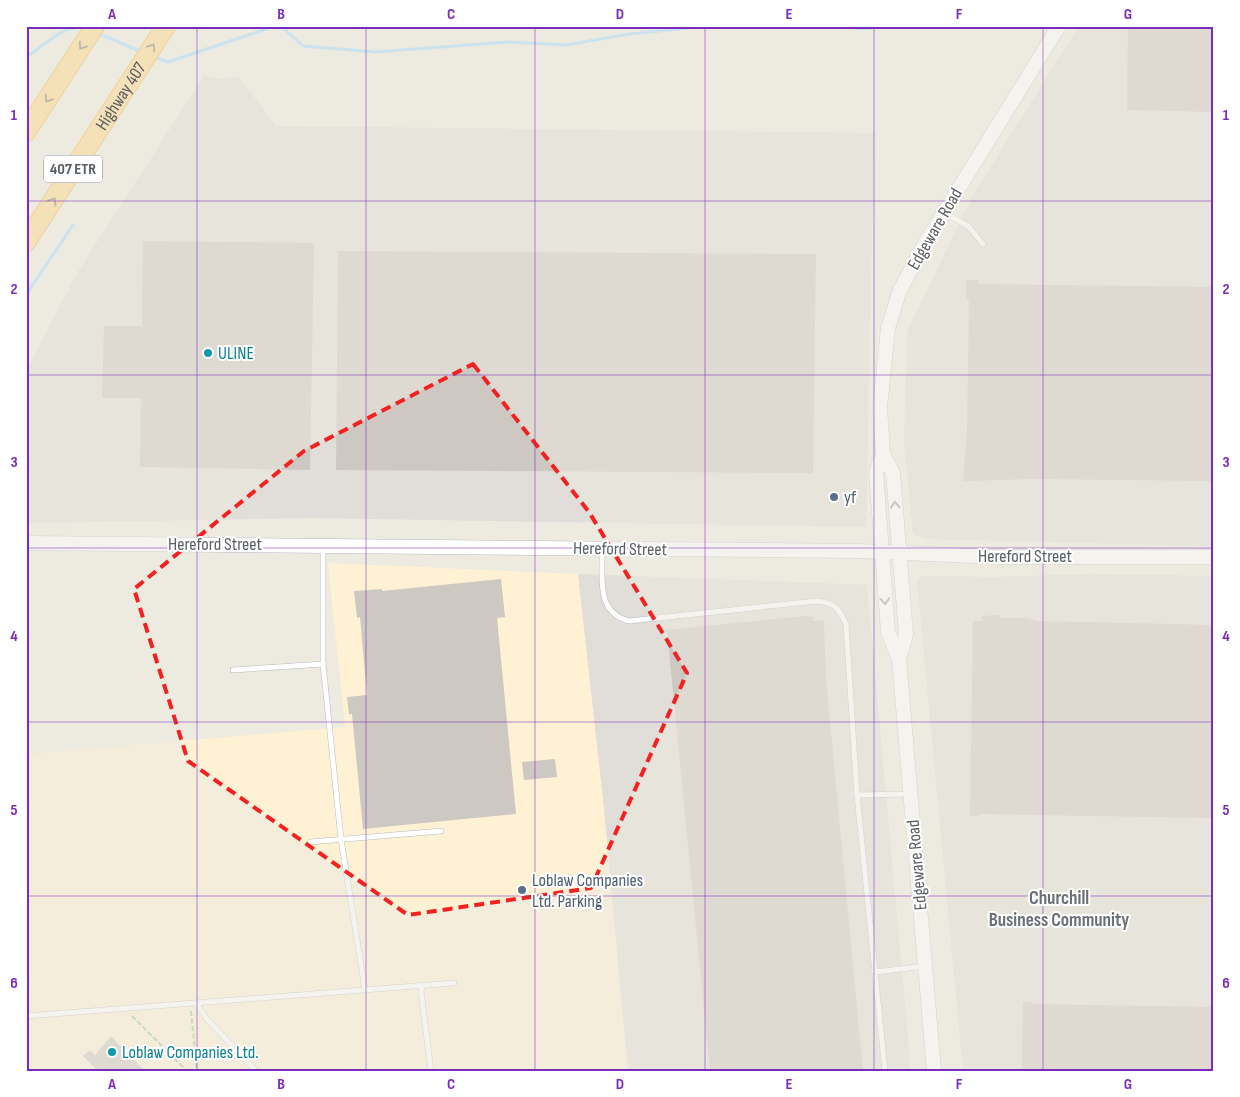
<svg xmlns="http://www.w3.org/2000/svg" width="1240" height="1097" font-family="'Sofia Sans Condensed',sans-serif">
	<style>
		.commercial { fill: #fff2d4 }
		.industrial { fill: #e1ddd8 }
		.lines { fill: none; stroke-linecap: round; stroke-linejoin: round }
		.stream { stroke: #9fdcff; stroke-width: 3 }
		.building { fill: #cdc8c2 }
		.lane-casing { stroke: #b6babe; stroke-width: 6 }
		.secondary-casing { stroke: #b6bbc0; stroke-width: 15 }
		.highway-casing { stroke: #ee9200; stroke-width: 20 }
		.path { stroke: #93c99e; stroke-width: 2; stroke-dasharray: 5 2.5; stroke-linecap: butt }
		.lane { stroke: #fff; stroke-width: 5 }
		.secondary { stroke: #fff; stroke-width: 14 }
		.highway { stroke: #ffd786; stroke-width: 19 }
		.oneway { stroke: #8b826e }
		.oneway2 { stroke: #9b9ea1 }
		.marked { fill: none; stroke: #f42120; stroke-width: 4; stroke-dasharray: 10 6; stroke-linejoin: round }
		.grid { fill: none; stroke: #7b2cbf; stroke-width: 1; stroke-opacity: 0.55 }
		.culture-dot { fill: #0f9aa8; stroke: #fff; stroke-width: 2 }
		.service-dot { fill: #5c6f8a; stroke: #fff; stroke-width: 2 }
		.labels { text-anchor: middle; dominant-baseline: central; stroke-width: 4; stroke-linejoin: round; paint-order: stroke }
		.shield { fill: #fff; stroke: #8b8e92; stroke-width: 1 }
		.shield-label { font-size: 16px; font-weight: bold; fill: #595e63 }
		.street-label { font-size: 18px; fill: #595e63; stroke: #fff }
		.culture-label { font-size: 18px; fill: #0d838f; stroke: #fff; text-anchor: start }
		.service-label { font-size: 18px; fill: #4e5e75; stroke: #fff; text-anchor: start }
		.neighbourhood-label { font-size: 19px; font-weight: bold; fill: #6a7075; stroke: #fff }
		.neatline { fill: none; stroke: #7b2cbf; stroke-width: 2 }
		.grid-label { font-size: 16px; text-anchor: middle; font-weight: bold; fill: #7b2cbf }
	</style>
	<rect width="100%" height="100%" fill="#edeae0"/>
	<polygon class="commercial" points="328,563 578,574 604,808 628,1071 26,1071 26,754 345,727"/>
	<g class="industrial">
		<polygon points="1079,26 1214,26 1214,546 926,539 913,534 904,444 907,332 973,195"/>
		<polygon points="204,76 220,79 239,77 276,126 874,133 866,527 312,518 26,523 26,371 79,270"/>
		<polygon points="578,574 867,585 911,1071 628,1071 604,808"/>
		<polygon points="1089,574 1214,576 1214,1071 963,1071 917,580 921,576 996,577"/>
	</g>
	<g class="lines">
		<g class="stream">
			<polyline points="281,26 303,46 375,52 508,42 566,45 629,34 708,26"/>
			<polyline points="836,26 862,29 887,26"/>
			<polyline points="97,33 142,52"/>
			<path d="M 26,57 C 43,47 66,21 87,29"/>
			<polyline points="155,57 168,62 275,26"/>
			<polyline points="26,295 73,225"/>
		</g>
	</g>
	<g class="building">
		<polygon points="1128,26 1214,26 1214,112 1127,110"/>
		<polygon points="143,241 314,243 310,470 140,467 141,398 102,398 104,326 142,326"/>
		<polygon points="338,251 816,254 813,473 336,470"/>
		<polygon points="966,280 978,280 978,284 1214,287 1214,481 1032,479 963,481 967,430 969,302 966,298"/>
		<polygon points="501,579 505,617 497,618 516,814 363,829 352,714 349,714 347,697 367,695 360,617 357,618 354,591 382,589 382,591"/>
		<polygon points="1000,615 1000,618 1027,618 1037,621 1214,625 1214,818 979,814 979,816 970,816 973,621 982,621 982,616"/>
		<polygon points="805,616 814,617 814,621 822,620 824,622 826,679 863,1071 710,1071 667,630"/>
		<polygon points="555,759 557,777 524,780 522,762"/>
		<polygon points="1023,1002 1031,1002 1031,1004 1214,1007 1214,1071 1022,1071"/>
		<polygon points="111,1036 145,1071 98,1071 83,1056 90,1050 95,1055"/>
	</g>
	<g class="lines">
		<defs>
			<g id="lane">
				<polyline points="945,213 968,226 983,244"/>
				<polyline points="323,548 323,664 341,839 365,990"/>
				<path d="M 602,549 C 603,577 595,612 629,621 L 817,601 C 834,603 839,608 846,624 L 857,795 L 885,1071"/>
				<polyline points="233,670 323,664"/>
				<polyline points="857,795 909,794"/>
				<polyline points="310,842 441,831"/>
				<polyline points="875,972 925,966"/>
				<polyline points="422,986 421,992 431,1071"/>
				<polyline points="196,1003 206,1018 256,1071"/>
				<polyline points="26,1016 454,983"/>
			</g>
			<g id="secondary">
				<polyline points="883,454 876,473 888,632 899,659 934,1071"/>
				<polyline points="26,543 858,551 997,557 1214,557"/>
				<polyline points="899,659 906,634 893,473 883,454 880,407 888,328 900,290 927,240 1059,26"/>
			</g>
			<g id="highway">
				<polyline points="26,132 95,26"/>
				<path id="s1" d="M 26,242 L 166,26"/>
			</g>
		</defs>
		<use href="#lane" class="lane-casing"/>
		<use href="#secondary" class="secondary-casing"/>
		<use href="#highway" class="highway-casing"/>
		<g class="path">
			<polyline points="191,1011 197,1071"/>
			<polyline points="132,1016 187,1071"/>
		</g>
		<use href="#lane" class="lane"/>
		<use href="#secondary" class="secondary"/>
		<use href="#highway" class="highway"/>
	</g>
	<defs><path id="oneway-chevron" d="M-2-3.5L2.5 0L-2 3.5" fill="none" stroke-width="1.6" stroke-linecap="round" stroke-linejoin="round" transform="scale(1.25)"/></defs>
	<g class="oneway">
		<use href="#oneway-chevron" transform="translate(82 46) rotate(124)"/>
		<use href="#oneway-chevron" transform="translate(152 47) rotate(-57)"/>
		<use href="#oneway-chevron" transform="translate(48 99) rotate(123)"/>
		<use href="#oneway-chevron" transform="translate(53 201) rotate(-57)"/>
	</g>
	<g class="oneway2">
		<use href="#oneway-chevron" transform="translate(895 505) rotate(-94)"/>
		<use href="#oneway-chevron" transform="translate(885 601) rotate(86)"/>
	</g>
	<path d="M0 0H1240V1097H0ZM 473,364 L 589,512 L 687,673 L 591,888 L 408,915 L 188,761 L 134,589 L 304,451 Z" fill="#edeae0" fill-opacity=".55" fill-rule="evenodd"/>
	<path class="marked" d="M 473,364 L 589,512 L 687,673 L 591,888 L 408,915 L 188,761 L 134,589 L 304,451 Z"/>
	<path class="grid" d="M 197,26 L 197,1071M 366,26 L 366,1071M 535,26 L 535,1071M 705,26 L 705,1071M 874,26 L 874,1071M 1043,26 L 1043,1071M 26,201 L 1214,201M 26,375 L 1214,375M 26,548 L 1214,548M 26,722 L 1214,722M 26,896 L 1214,896"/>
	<g class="culture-dot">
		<circle cx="208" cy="353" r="5"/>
		<circle cx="112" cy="1052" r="5"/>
	</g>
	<g class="service-dot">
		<circle cx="834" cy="497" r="5"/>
		<circle cx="522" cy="890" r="5"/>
	</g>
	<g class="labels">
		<rect class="shield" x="44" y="155.5" width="58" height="27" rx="4"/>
		<g class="shield-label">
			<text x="73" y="169">407 ETR</text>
		</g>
		<g class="street-label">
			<text stroke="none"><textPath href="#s1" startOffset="174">Highway 407</textPath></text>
			<text transform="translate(935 229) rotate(-60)">Edgeware Road</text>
			<text x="215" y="544">Hereford Street</text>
			<text transform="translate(620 549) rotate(1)">Hereford Street</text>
			<text x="1025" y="556">Hereford Street</text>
			<text transform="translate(917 865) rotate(-95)">Edgeware Road</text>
		</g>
		<g class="culture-label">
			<text x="218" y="353">ULINE</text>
			<text x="122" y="1052">Loblaw Companies Ltd.</text>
		</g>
		<g class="service-label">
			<text x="844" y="497">yf</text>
			<text x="532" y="880">Loblaw Companies<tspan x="532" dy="21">Ltd. Parking</tspan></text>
		</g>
		<g class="neighbourhood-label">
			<text x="1059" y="898">Churchill<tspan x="1059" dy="22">Business Community</tspan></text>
		</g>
	</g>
	<rect width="1240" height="1097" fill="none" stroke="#ffffff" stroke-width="55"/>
	<rect x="28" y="28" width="1184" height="1042" class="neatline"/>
	<g class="grid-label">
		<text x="112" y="19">A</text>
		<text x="281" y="19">B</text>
		<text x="451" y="19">C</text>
		<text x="620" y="19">D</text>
		<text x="789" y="19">E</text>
		<text x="959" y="19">F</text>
		<text x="1128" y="19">G</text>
		<text x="14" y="120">1</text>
		<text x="1226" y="120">1</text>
		<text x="14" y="294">2</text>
		<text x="1226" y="294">2</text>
		<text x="14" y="467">3</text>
		<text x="1226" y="467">3</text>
		<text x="14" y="641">4</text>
		<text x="1226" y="641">4</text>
		<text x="14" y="815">5</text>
		<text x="1226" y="815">5</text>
		<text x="14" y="988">6</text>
		<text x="1226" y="988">6</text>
		<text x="112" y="1089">A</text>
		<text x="281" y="1089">B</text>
		<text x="451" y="1089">C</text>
		<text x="620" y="1089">D</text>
		<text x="789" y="1089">E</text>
		<text x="959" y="1089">F</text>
		<text x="1128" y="1089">G</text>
	</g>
</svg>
